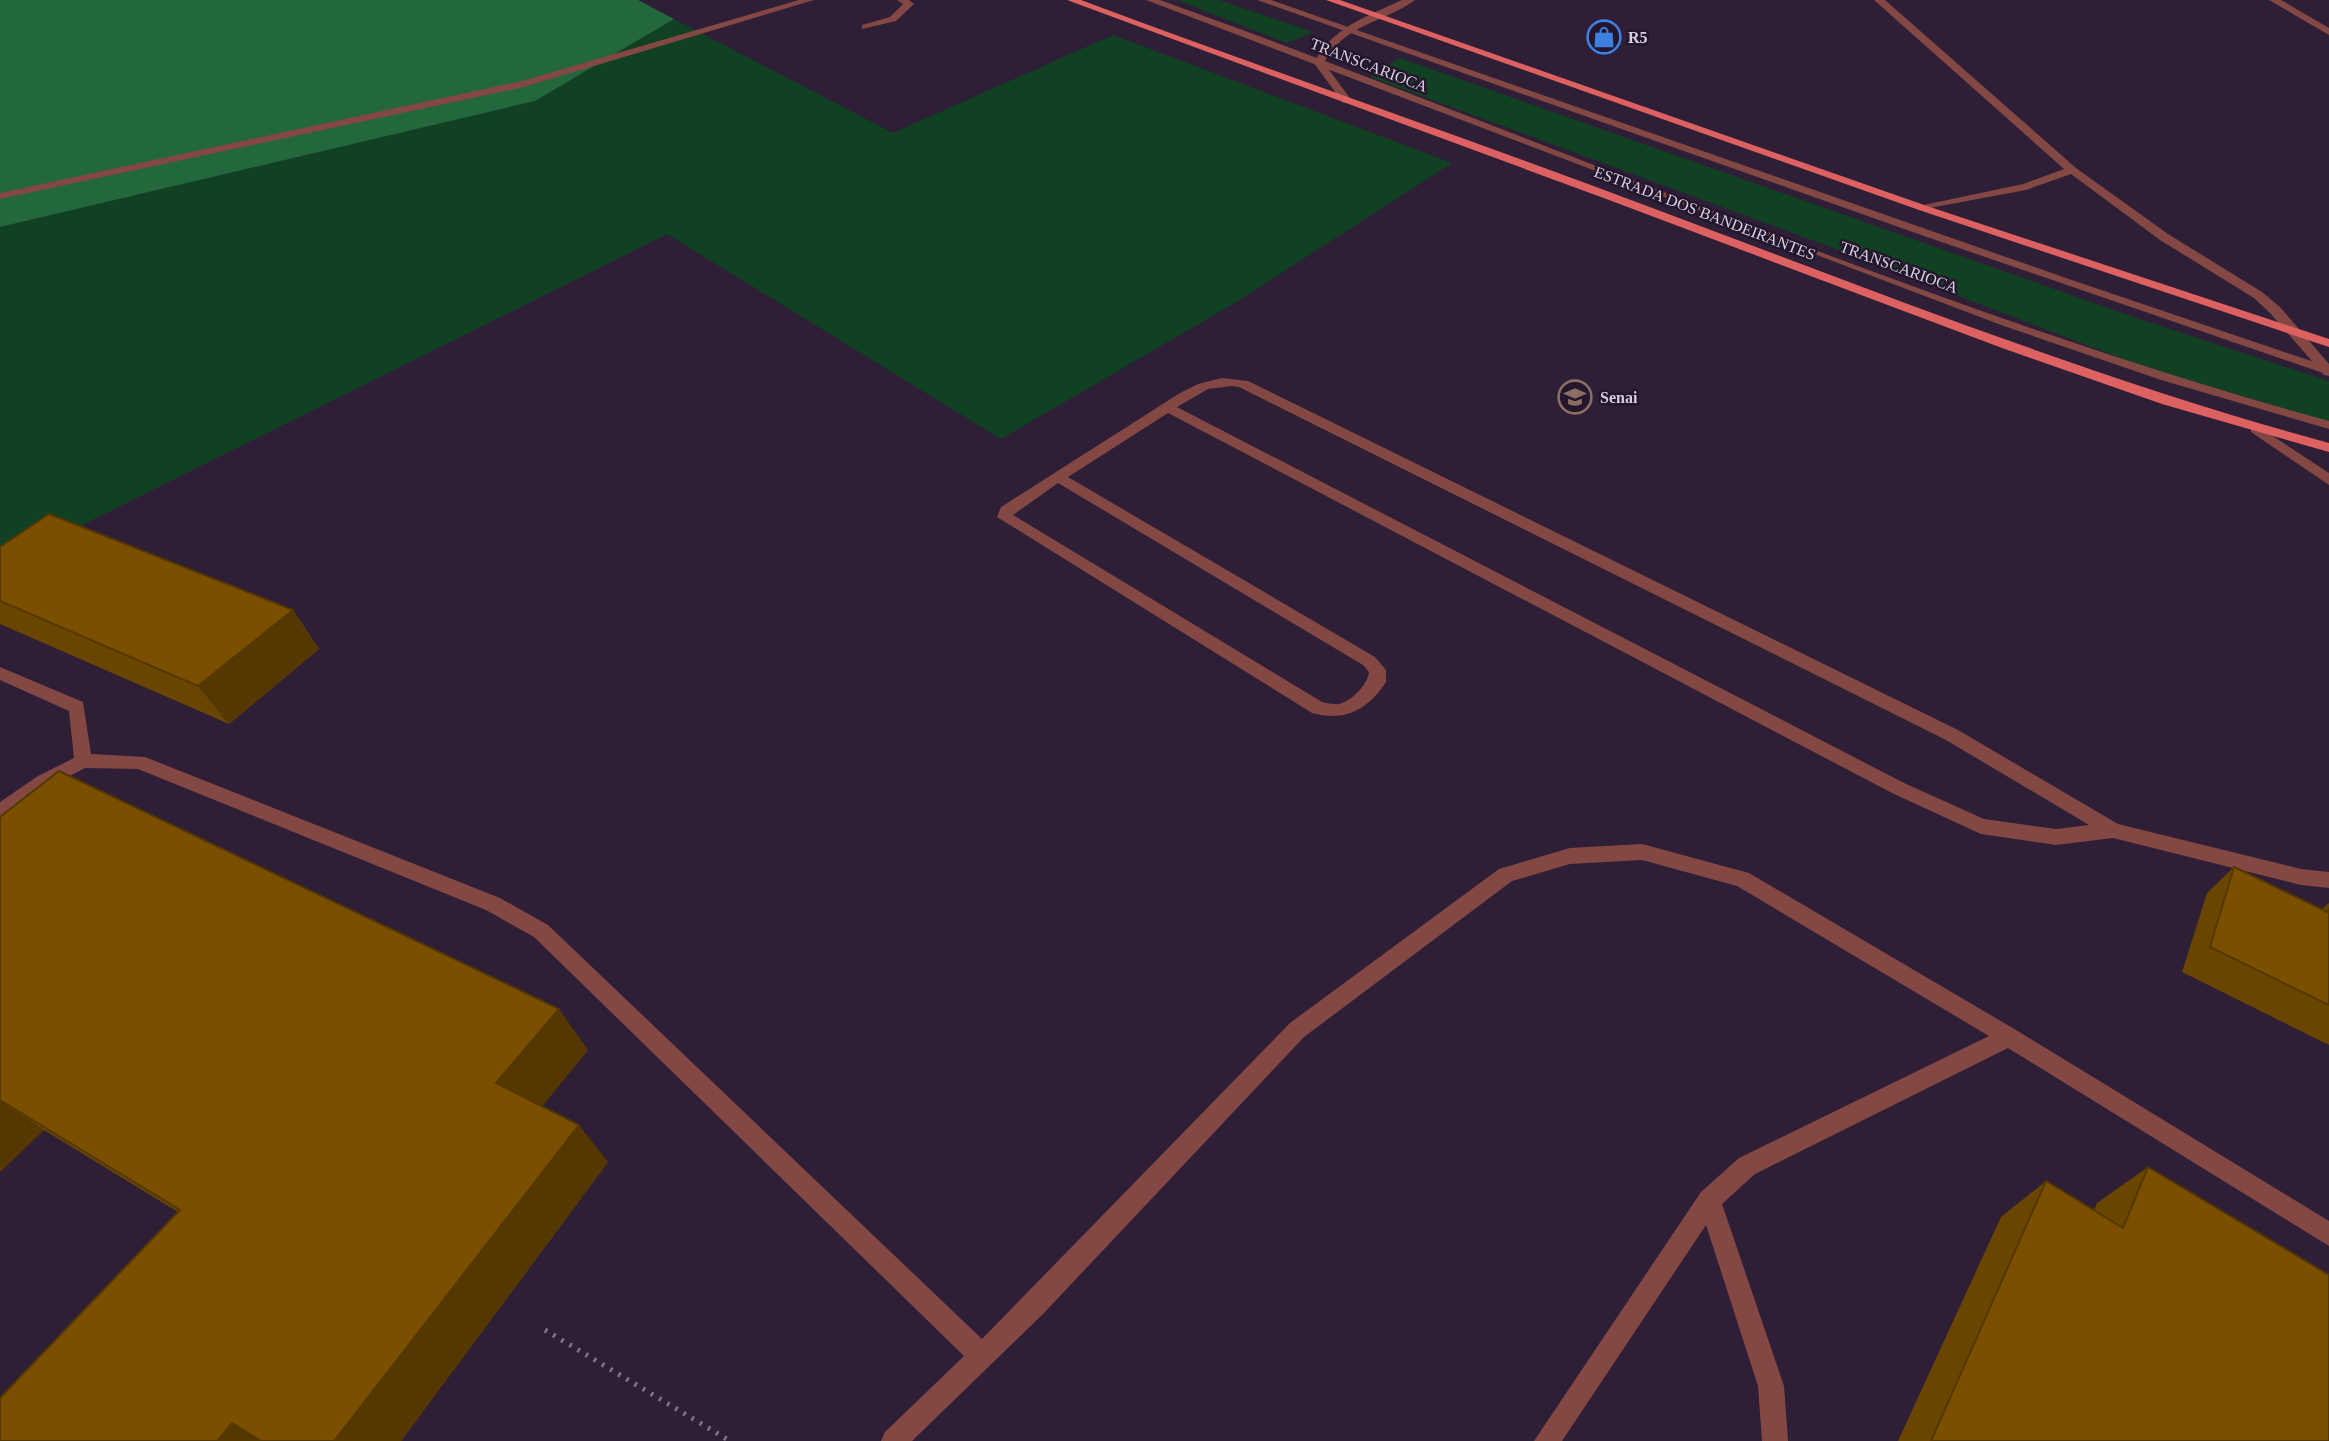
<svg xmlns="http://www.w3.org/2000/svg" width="2329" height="1441" font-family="Georgia,serif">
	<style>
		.green { fill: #114123 }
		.forest { fill: #23683c }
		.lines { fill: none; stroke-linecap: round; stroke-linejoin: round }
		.path { stroke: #7f7387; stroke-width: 5; stroke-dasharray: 2.5 7; stroke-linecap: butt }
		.service { fill: #834744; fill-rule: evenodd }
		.minor { fill: #834744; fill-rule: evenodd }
		.tertiary { fill: #834744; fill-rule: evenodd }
		.primary { fill: #dd6160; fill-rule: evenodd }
		.wall { fill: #694500 }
		.shaded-wall { fill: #553800 }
		.building { fill: #7a5000; stroke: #553800; stroke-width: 2 }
		.labels { text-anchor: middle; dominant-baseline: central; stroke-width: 5; stroke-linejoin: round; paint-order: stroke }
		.far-poi-label { font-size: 16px; font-weight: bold; fill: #d8cfde; stroke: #24162c; text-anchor: start }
		.far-street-label { font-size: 16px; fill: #d8cfde; stroke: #24162c }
	</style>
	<rect width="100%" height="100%" fill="#2e1f37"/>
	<g class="green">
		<polygon points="1177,0 1219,0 1313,32 1287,43"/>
		<polygon points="674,19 893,133 1113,35 1452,163 1238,301 1001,439 667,234 0,566 0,227 535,101"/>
		<polygon points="1400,58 2142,320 2329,381 2329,422 2139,365 1820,243 1370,77"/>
	</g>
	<polygon class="forest" points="0,0 638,0 674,19 535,101 0,227"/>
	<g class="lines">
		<polyline class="path" points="545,1330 730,1441"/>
		<g class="service">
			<polygon points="897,0 909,0 914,4 896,21 862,29 862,25 890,17 903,4"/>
			<path d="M 1146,0 L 1160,0 L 1248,32 C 1606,165 1960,320 2329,421 L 2329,429 L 2161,380 L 2001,325 Z"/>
			<polygon points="1257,0 1271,0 2066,278 2329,367 2329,375 1924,236"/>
			<path d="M 1222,378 L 1248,381 L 1958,730 L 2118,824 L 2301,869 L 2329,872 L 2329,888 L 2301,885 L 2113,838 L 2056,845 L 1981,834 L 1892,793 L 1168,413 L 1068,477 L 1375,657 L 1386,670 L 1386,682 C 1368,710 1344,722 1312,713 L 997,517 L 1001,507 L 1180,393 L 1198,384 ZM 1232,386 L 1239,387 L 1946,740 L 2089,825 L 2056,829 L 1984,819 L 1904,783 L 1177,407 L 1208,389 ZM 1058,483 L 1363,665 L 1369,672 C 1368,684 1352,701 1339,704 C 1335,705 1327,703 1322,702 L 1013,515 Z"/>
			<polygon points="2256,425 2329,473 2329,485 2251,432 2251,426"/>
			<polygon points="0,667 83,702 91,754 145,757 500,898 548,925 982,1339 1290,1023 1499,869 1570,848 1642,844 1749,873 2016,1030 2329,1221 2329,1246 2008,1048 1755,1174 1722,1204 1784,1386 1788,1441 1762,1441 1758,1386 1706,1225 1562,1441 1534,1441 1701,1192 1739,1158 1989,1036 1737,886 1642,860 1570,864 1512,881 1304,1037 1044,1313 912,1441 881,1441 885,1432 964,1356 534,937 486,910 138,769 85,768 50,786 0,819 0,802 38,776 74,758 69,711 0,680"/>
		</g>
		<g class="minor">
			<polygon points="799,0 814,0 524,87 0,199 0,193 522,81"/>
			<polygon points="1874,0 1885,0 2076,168 2168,234 2262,292 2280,307 2329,364 2329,376 2324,375 2270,313 2254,298 2160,240 2071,174 2026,190 1919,210 1919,206 2023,184 2064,169"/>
			<polygon points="2269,0 2281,0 2329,28 2329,35"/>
		</g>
		<path class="tertiary" d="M 1402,0 L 1415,0 C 1384,23 1343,24 1324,63 L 1352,101 L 1343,103 L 1314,63 C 1332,27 1368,16 1402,0 Z"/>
		<g class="primary">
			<path d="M 1067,0 L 1081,0 C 1274,72 1469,139 1663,212 C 1883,294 2101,381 2329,443 L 2329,452 L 2162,404 L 2002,348 L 1609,200 Z"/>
			<polygon points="1326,0 1340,0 1927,206 2329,339 2329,347 1919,210"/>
		</g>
	</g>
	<g class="wall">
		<polygon points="0,547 293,610 319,649 229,724 0,624"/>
		<polygon points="0,817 588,1050 542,1106 608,1162 401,1441 0,1441 178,1212 44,1130 0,1172"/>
		<polygon points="2234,867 2322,909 2329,903 2329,1045 2182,972 2207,893"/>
		<polygon points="2148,1167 2329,1441 1898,1441 2001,1217 2046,1181 2094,1210 2097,1203"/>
	</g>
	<g class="shaded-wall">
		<polygon points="293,610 319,649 229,724 198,686"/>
		<polygon points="559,1009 588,1050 529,1122 496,1083"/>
		<polygon points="0,1101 44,1130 0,1172"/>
		<polygon points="579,1125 608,1162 401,1441 334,1441"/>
		<polygon points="232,1423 269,1441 217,1441"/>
	</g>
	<g class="building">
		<polygon points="49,514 293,610 198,686 0,601 0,547"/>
		<polygon points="59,771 559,1009 496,1083 579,1125 334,1441 261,1441 232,1423 217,1441 0,1441 0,1398 180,1210 0,1100 0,817"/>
		<polygon points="2234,867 2327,912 2329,909 2329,1005 2210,947"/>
		<polygon points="2148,1167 2329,1275 2329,1441 1931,1441 2046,1181 2123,1228"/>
	</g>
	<defs>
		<symbol id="shop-ring" viewBox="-11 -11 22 22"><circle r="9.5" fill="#24162c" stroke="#3f7fe0" stroke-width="1.5"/><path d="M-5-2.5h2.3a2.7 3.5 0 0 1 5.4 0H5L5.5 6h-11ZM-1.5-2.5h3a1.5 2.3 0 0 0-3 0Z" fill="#3f7fe0"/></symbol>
		<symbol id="university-ring" viewBox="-11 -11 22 22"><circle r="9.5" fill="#24162c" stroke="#8d6e63" stroke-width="1.5"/><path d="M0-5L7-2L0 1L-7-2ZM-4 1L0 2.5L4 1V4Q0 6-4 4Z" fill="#8d6e63"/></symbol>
	</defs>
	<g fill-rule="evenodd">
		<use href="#shop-ring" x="1585" y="18" width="38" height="38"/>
		<use href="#university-ring" x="1556" y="378" width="38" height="38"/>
	</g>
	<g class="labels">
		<g class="far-poi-label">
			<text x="1628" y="37">R5</text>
			<text x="1600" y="397">Senai</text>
		</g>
		<g class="far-street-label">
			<text transform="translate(1369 65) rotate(21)">TRANSCARIOCA</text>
			<text transform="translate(1705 213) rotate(21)">ESTRADA DOS BANDEIRANTES</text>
			<text transform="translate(1899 267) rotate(20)">TRANSCARIOCA</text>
		</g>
	</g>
</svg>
